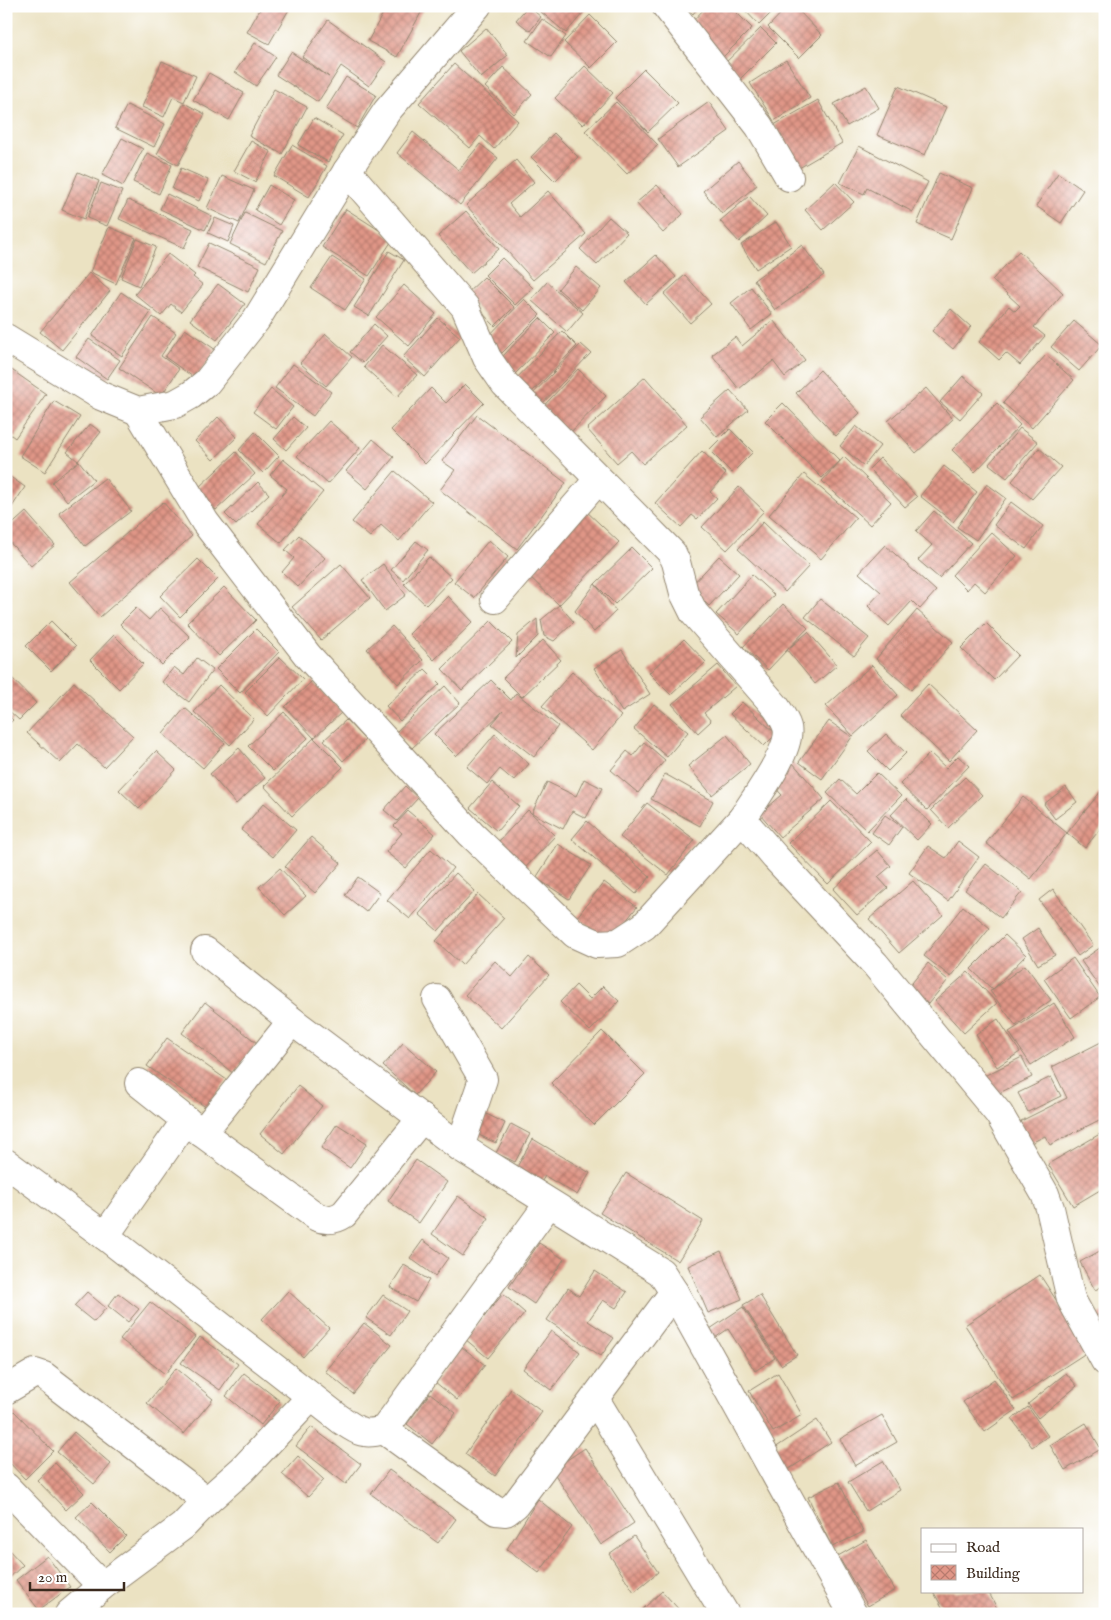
<svg xmlns="http://www.w3.org/2000/svg" width="1111" height="1620" font-family="'IM FELL English',serif">
	<style>
		.building { fill: url(#building-cross-hatch) }
		.lines { fill: none; stroke-linecap: round; stroke-linejoin: round }
		.minor-casing { stroke: #938670; stroke-width: 30 }
		.minor { stroke: #fff; stroke-width: 28 }
	</style>
	<defs>
		<pattern id="building-cross-hatch" width="8" height="8" patternUnits="userSpaceOnUse" patternTransform="scale(1.25)"><rect width="8" height="8" fill="#e09687"/><path d="M0 0l8 8M0 8l8-8" fill="none" stroke="#b77b6e"/></pattern>
	</defs>
	<rect width="100%" height="100%" fill="#fff"/>
	<filter id="ink" filterUnits="userSpaceOnUse"><feTurbulence type="fractalNoise" baseFrequency=".02" numOctaves="2"/><feDisplacementMap in="SourceGraphic" scale="10" xChannelSelector="R" yChannelSelector="G"/><feConvolveMatrix kernelMatrix="1 2 1 2 8 2 1 2 1" color-interpolation-filters="sRGB"/></filter>
	<filter id="wash" filterUnits="userSpaceOnUse"><feTurbulence type="fractalNoise" baseFrequency=".0096" numOctaves="4" result="noise"/><feDisplacementMap in="SourceGraphic" scale="20" xChannelSelector="R" yChannelSelector="G"/><feGaussianBlur stdDeviation="1.12" result="paint"/><feColorMatrix in="noise" values="0 0 0 0 0 0 0 0 0 0 0 0 0 0 0 0 0 1.4 0 .05"/><feComposite in="paint" operator="in"/></filter>
	<g filter="url(#wash)">
		<rect width="100%" height="100%" fill="#ebe2c2"/>
		<g id="blocks">
			<g class="building">
				<polygon points="262,6 291,6 269,44 247,32"/>
				<polygon points="387,6 418,6 423,9 397,57 368,41"/>
				<polygon points="528,6 541,17 530,31 516,20"/>
				<polygon points="534,6 589,6 566,33"/>
				<polygon points="683,6 699,6 693,14"/>
				<polygon points="707,6 730,6 752,28 719,61 687,27"/>
				<polygon points="741,6 778,6 759,25"/>
				<polygon points="788,6 794,6 822,35 799,58 768,27"/>
				<polygon points="590,15 617,42 591,68 564,42"/>
				<polygon points="542,19 566,36 551,57 527,41"/>
				<polygon points="328,20 386,62 369,86 341,66 318,102 276,75 291,52 329,77 302,57"/>
				<polygon points="486,28 508,55 481,78 459,51"/>
				<polygon points="761,28 776,43 737,82 722,66"/>
				<polygon points="255,43 276,57 256,86 235,72"/>
				<polygon points="786,60 810,98 774,121 750,83"/>
				<polygon points="162,61 196,76 184,102 173,97 164,117 142,107"/>
				<polygon points="454,64 518,121 494,149 480,136 470,148 419,103"/>
				<polygon points="585,66 613,93 583,125 555,98"/>
				<polygon points="503,67 532,94 514,114 485,87"/>
				<polygon points="644,69 678,103 648,132 615,98"/>
				<polygon points="209,73 244,93 229,120 193,100"/>
				<polygon points="346,77 376,95 357,128 326,109"/>
				<polygon points="866,86 879,108 847,126 834,104"/>
				<polygon points="898,86 946,107 925,155 877,135"/>
				<polygon points="274,89 307,107 282,154 249,136"/>
				<polygon points="818,100 842,143 799,168 774,125"/>
				<polygon points="616,102 658,145 627,174 585,131"/>
				<polygon points="709,102 729,131 678,167 658,139"/>
				<polygon points="184,103 205,114 178,165 157,154"/>
				<polygon points="127,105 165,124 154,147 115,128"/>
				<polygon points="314,118 343,135 328,162 298,145"/>
				<polygon points="413,132 459,170 480,144 498,158 460,205 397,153"/>
				<polygon points="554,133 578,157 555,181 531,157"/>
				<polygon points="122,138 143,149 123,186 102,175"/>
				<polygon points="251,141 271,152 255,182 234,171"/>
				<polygon points="292,145 327,166 309,197 274,176"/>
				<polygon points="859,146 928,182 913,212 867,188 864,194 840,183"/>
				<polygon points="147,153 172,165 159,194 133,182"/>
				<polygon points="516,160 534,182 509,204 520,217 548,191 586,234 533,280 466,205"/>
				<polygon points="738,161 757,185 722,214 703,191"/>
				<polygon points="181,168 208,180 199,201 172,189"/>
				<polygon points="78,172 99,181 84,219 62,210"/>
				<polygon points="939,173 973,188 951,239 917,224"/>
				<polygon points="1058,173 1083,190 1061,223 1036,206"/>
				<polygon points="222,176 254,190 239,223 207,208"/>
				<polygon points="835,182 854,202 823,230 805,210"/>
				<polygon points="101,183 122,191 107,226 87,218"/>
				<polygon points="269,185 294,200 279,225 255,210"/>
				<polygon points="657,185 683,214 663,233 636,203"/>
				<polygon points="167,194 212,216 205,230 160,209"/>
				<polygon points="749,196 767,216 739,242 720,221"/>
				<polygon points="128,200 193,229 184,248 119,219"/>
				<polygon points="346,209 393,239 369,276 322,247"/>
				<polygon points="466,211 499,249 471,273 438,236"/>
				<polygon points="245,213 282,231 266,262 230,244"/>
				<polygon points="609,217 627,233 597,265 580,249"/>
				<polygon points="215,218 234,226 228,242 208,233"/>
				<polygon points="776,222 791,246 756,269 741,245"/>
				<polygon points="109,227 136,238 116,284 90,272"/>
				<polygon points="137,239 156,247 139,286 121,278"/>
				<polygon points="209,243 260,267 248,292 197,267"/>
				<polygon points="802,245 824,275 775,310 754,280"/>
				<polygon points="389,251 404,260 369,316 354,307"/>
				<polygon points="1019,251 1063,293 1034,327 1045,336 1020,365 1006,353 999,360 979,342 1009,306 1015,311 1020,306 992,280"/>
				<polygon points="168,254 195,275 193,277 203,285 181,312 171,304 161,316 135,294"/>
				<polygon points="656,255 676,277 646,304 626,282"/>
				<polygon points="332,257 366,279 345,310 311,288"/>
				<polygon points="502,258 533,288 515,305 485,275"/>
				<polygon points="576,267 601,288 582,310 558,289"/>
				<polygon points="89,273 110,291 62,350 40,332"/>
				<polygon points="685,275 711,304 690,323 664,294"/>
				<polygon points="484,277 514,307 495,326 465,295"/>
				<polygon points="547,282 583,313 567,332 531,300"/>
				<polygon points="218,284 245,304 217,340 190,320"/>
				<polygon points="404,285 436,314 409,346 376,317"/>
				<polygon points="751,287 772,314 751,330 731,303"/>
				<polygon points="121,292 151,312 122,356 92,336"/>
				<polygon points="524,299 540,315 502,353 486,339"/>
				<polygon points="951,309 971,327 953,349 932,331"/>
				<polygon points="153,317 176,333 161,356 179,369 161,396 119,368"/>
				<polygon points="438,318 460,337 425,377 403,357"/>
				<polygon points="540,318 555,333 514,375 499,360"/>
				<polygon points="773,320 805,360 785,377 773,361 739,389 712,355 735,337 742,346"/>
				<polygon points="1074,321 1102,345 1079,371 1051,347"/>
				<polygon points="374,324 387,336 363,363 350,352"/>
				<polygon points="185,329 216,350 196,379 165,357"/>
				<polygon points="562,331 577,346 527,397 513,382"/>
				<polygon points="326,334 352,357 326,386 300,363"/>
				<polygon points="89,339 120,360 107,379 76,357"/>
				<polygon points="581,344 591,353 537,409 527,400"/>
				<polygon points="382,345 417,375 397,397 364,367"/>
				<polygon points="1046,355 1074,380 1032,428 1003,403"/>
				<polygon points="293,364 331,392 313,416 275,388"/>
				<polygon points="6,366 46,394 15,438 6,431"/>
				<polygon points="578,369 606,396 564,439 537,413"/>
				<polygon points="820,370 860,413 836,436 796,393"/>
				<polygon points="963,376 983,393 960,419 940,402"/>
				<polygon points="645,377 687,425 643,464 631,451 617,463 587,429"/>
				<polygon points="465,384 484,403 425,464 391,430 431,388 446,403"/>
				<polygon points="926,388 953,419 916,453 888,421"/>
				<polygon points="271,389 293,407 276,429 253,412"/>
				<polygon points="730,390 748,410 717,437 700,417"/>
				<polygon points="54,401 80,417 45,472 20,456"/>
				<polygon points="783,403 840,461 822,478 765,421"/>
				<polygon points="997,403 1020,425 975,472 952,450"/>
				<polygon points="477,415 566,483 517,549 440,490 455,470 442,461"/>
				<polygon points="218,417 237,437 213,460 195,441"/>
				<polygon points="293,417 306,428 286,450 274,439"/>
				<polygon points="329,421 360,448 328,484 297,456"/>
				<polygon points="90,424 101,432 78,461 67,452"/>
				<polygon points="856,426 880,446 864,466 840,446"/>
				<polygon points="1020,428 1038,442 1007,478 989,464"/>
				<polygon points="730,429 753,452 732,473 709,450"/>
				<polygon points="255,432 279,456 263,473 239,450"/>
				<polygon points="373,439 394,457 367,489 346,471"/>
				<polygon points="1039,448 1061,467 1032,499 1012,481"/>
				<polygon points="702,451 726,474 710,492 717,498 697,519 692,515 681,527 655,503"/>
				<polygon points="236,452 255,474 216,510 197,489"/>
				<polygon points="844,457 891,502 870,525 822,481"/>
				<polygon points="880,458 917,497 905,507 869,469"/>
				<polygon points="283,459 323,492 281,543 258,524 287,489 270,475"/>
				<polygon points="79,461 94,480 67,501 52,482"/>
				<polygon points="944,466 977,492 953,522 920,496"/>
				<polygon points="395,471 432,502 399,541 381,525 370,537 352,522"/>
				<polygon points="6,474 25,487 10,510 6,508"/>
				<polygon points="804,474 856,518 821,559 769,515"/>
				<polygon points="105,478 131,511 85,546 59,513"/>
				<polygon points="258,482 269,494 236,525 225,514"/>
				<polygon points="987,484 1006,498 976,540 957,527"/>
				<polygon points="739,487 764,511 727,550 702,527"/>
				<polygon points="163,502 192,536 100,617 70,582"/>
				<polygon points="1011,502 1043,526 1026,549 994,525"/>
				<polygon points="584,509 619,542 559,605 525,572"/>
				<polygon points="934,511 971,543 939,578 918,560 932,545 916,531"/>
				<polygon points="26,512 55,545 31,566 6,538 6,530"/>
				<polygon points="763,522 809,566 785,592 738,549"/>
				<polygon points="991,532 1017,556 985,592 974,582 967,590 952,575"/>
				<polygon points="299,535 325,558 298,587 282,572 294,558 285,550"/>
				<polygon points="489,540 508,557 474,598 454,582"/>
				<polygon points="416,541 428,550 403,580 391,570"/>
				<polygon points="885,545 936,591 920,609 912,601 889,626 868,606 881,592 859,573"/>
				<polygon points="632,548 652,568 615,604 595,584"/>
				<polygon points="719,556 739,574 709,606 689,588"/>
				<polygon points="429,557 452,578 426,605 404,584"/>
				<polygon points="198,559 218,579 180,617 160,596"/>
				<polygon points="341,564 370,598 321,640 292,607"/>
				<polygon points="383,564 406,595 385,611 362,580"/>
				<polygon points="752,575 774,595 739,634 716,614"/>
				<polygon points="595,584 616,611 594,632 575,611"/>
				<polygon points="224,587 256,620 219,656 187,623"/>
				<polygon points="448,596 473,622 434,660 409,634"/>
				<polygon points="820,599 869,638 854,656 805,617"/>
				<polygon points="783,604 808,628 768,670 743,647"/>
				<polygon points="559,605 574,622 554,641 544,636 541,620"/>
				<polygon points="136,608 149,620 160,608 190,637 162,665 120,624"/>
				<polygon points="917,610 953,642 911,690 876,659"/>
				<polygon points="537,619 538,636 516,658 518,635"/>
				<polygon points="51,621 76,646 51,671 26,646"/>
				<polygon points="491,621 512,642 462,690 442,669"/>
				<polygon points="986,623 1018,655 994,680 961,648"/>
				<polygon points="392,626 423,660 398,684 367,649"/>
				<polygon points="256,629 279,652 240,693 216,669"/>
				<polygon points="808,632 837,665 815,684 787,650"/>
				<polygon points="114,635 143,664 119,689 90,660"/>
				<polygon points="684,639 706,662 671,695 649,673"/>
				<polygon points="543,640 561,660 522,697 503,678"/>
				<polygon points="622,650 650,694 622,712 594,668"/>
				<polygon points="280,657 303,679 268,716 245,692"/>
				<polygon points="197,658 213,670 189,702 162,682 174,667 184,675"/>
				<polygon points="718,665 736,686 704,713 711,721 698,733 672,704"/>
				<polygon points="872,665 898,695 853,736 826,706"/>
				<polygon points="425,669 440,684 400,721 386,706"/>
				<polygon points="6,672 36,703 19,720 6,708"/>
				<polygon points="572,672 621,716 592,750 542,706"/>
				<polygon points="491,680 511,700 516,693 558,726 534,757 492,724 503,711 456,756 434,734"/>
				<polygon points="312,681 342,712 314,738 285,707"/>
				<polygon points="74,682 133,736 104,767 78,744 60,763 27,733"/>
				<polygon points="928,684 977,730 949,761 900,715"/>
				<polygon points="219,685 254,719 230,745 194,712"/>
				<polygon points="445,686 460,703 412,748 396,732"/>
				<polygon points="742,702 776,734 764,746 730,714"/>
				<polygon points="654,704 688,732 667,757 634,729"/>
				<polygon points="185,708 225,743 203,768 163,734"/>
				<polygon points="284,712 308,738 273,771 248,746"/>
				<polygon points="6,713 13,720 6,727"/>
				<polygon points="346,720 365,740 343,761 324,740"/>
				<polygon points="829,721 852,737 822,779 799,762"/>
				<polygon points="495,734 529,764 514,781 500,769 487,784 467,767"/>
				<polygon points="886,734 906,753 888,771 868,751"/>
				<polygon points="727,735 750,764 712,795 688,766"/>
				<polygon points="314,738 343,767 292,816 264,786"/>
				<polygon points="644,742 665,760 638,793 611,770 627,751 633,756"/>
				<polygon points="239,748 265,778 236,804 210,774"/>
				<polygon points="156,751 176,770 139,809 119,790"/>
				<polygon points="930,753 946,768 958,756 969,766 927,810 900,784"/>
				<polygon points="792,762 824,799 780,837 760,814 782,795 770,782"/>
				<polygon points="877,773 901,796 867,831 827,793 840,779 856,794"/>
				<polygon points="665,774 713,801 700,826 651,799"/>
				<polygon points="965,777 982,795 948,828 931,810"/>
				<polygon points="584,779 602,788 586,818 572,811 563,829 532,813 547,782 576,796"/>
				<polygon points="492,782 519,806 497,831 470,808"/>
				<polygon points="405,786 418,798 397,821 384,810"/>
				<polygon points="1066,787 1077,802 1055,819 1044,804"/>
				<polygon points="1102,790 1105,793 1105,823 1085,848 1067,833"/>
				<polygon points="1023,797 1067,833 1031,879 986,843"/>
				<polygon points="906,799 932,824 917,840 891,815"/>
				<polygon points="831,801 871,842 828,884 788,843"/>
				<polygon points="264,803 296,830 273,857 241,830"/>
				<polygon points="647,803 695,840 668,875 620,837"/>
				<polygon points="528,810 555,836 525,868 498,842"/>
				<polygon points="408,811 435,834 406,868 386,852 402,833 394,826"/>
				<polygon points="885,815 902,827 889,845 872,833"/>
				<polygon points="587,821 650,877 636,894 572,839"/>
				<polygon points="311,837 341,863 315,893 285,867"/>
				<polygon points="958,841 979,857 948,901 909,873 928,846 946,858"/>
				<polygon points="558,844 591,865 569,899 536,878"/>
				<polygon points="431,849 453,868 410,919 387,900"/>
				<polygon points="877,850 891,866 878,877 888,888 857,915 833,889"/>
				<polygon points="986,864 1022,892 1001,918 965,890"/>
				<polygon points="280,868 306,896 285,915 259,887"/>
				<polygon points="456,873 475,891 438,931 419,914"/>
				<polygon points="358,877 380,893 366,912 345,895"/>
				<polygon points="913,881 943,915 899,953 869,919"/>
				<polygon points="604,882 637,907 609,942 577,917"/>
				<polygon points="1053,889 1093,945 1078,956 1039,900"/>
				<polygon points="478,894 504,918 462,965 436,941"/>
				<polygon points="963,906 990,928 951,977 924,956"/>
				<polygon points="1038,928 1055,955 1038,965 1022,939"/>
				<polygon points="1005,935 1026,955 993,989 1025,965 1051,1000 1016,1026 990,991 993,990 971,969"/>
				<polygon points="1104,945 1105,990 1103,992 1081,961"/>
				<polygon points="529,957 549,975 501,1028 465,995 495,961 512,977"/>
				<polygon points="1073,958 1100,997 1071,1018 1044,979"/>
				<polygon points="928,963 948,980 928,1004 908,988"/>
				<polygon points="968,972 997,1003 964,1033 935,1001"/>
				<polygon points="576,985 590,999 603,986 619,1001 590,1031 560,1002"/>
				<polygon points="205,1002 257,1043 234,1074 182,1033"/>
				<polygon points="1054,1003 1075,1037 1031,1065 1009,1032"/>
				<polygon points="998,1019 1020,1052 997,1067 976,1034"/>
				<polygon points="602,1031 645,1074 594,1125 551,1083"/>
				<polygon points="167,1038 227,1080 207,1108 147,1066"/>
				<polygon points="1105,1040 1105,1117 1050,1145 1045,1136 1029,1144 1019,1122 1067,1098 1052,1067"/>
				<polygon points="403,1043 436,1072 415,1095 383,1066"/>
				<polygon points="1022,1057 1032,1077 989,1098 980,1078"/>
				<polygon points="1051,1077 1061,1096 1028,1112 1018,1093"/>
				<polygon points="298,1086 322,1106 284,1154 260,1134"/>
				<polygon points="480,1111 505,1123 496,1143 470,1131"/>
				<polygon points="337,1124 367,1143 350,1168 321,1148"/>
				<polygon points="511,1124 530,1134 515,1162 496,1153"/>
				<polygon points="1105,1131 1105,1187 1073,1206 1048,1164"/>
				<polygon points="533,1139 590,1173 577,1195 545,1176 535,1192 511,1177"/>
				<polygon points="416,1160 447,1182 419,1223 388,1201"/>
				<polygon points="626,1173 703,1221 678,1261 600,1213"/>
				<polygon points="458,1196 489,1218 463,1256 432,1234"/>
				<polygon points="423,1240 448,1258 435,1276 410,1258"/>
				<polygon points="539,1243 564,1259 534,1304 509,1287"/>
				<polygon points="1105,1248 1105,1285 1095,1290 1080,1262"/>
				<polygon points="721,1251 742,1299 708,1313 688,1266"/>
				<polygon points="404,1265 429,1280 416,1302 390,1287"/>
				<polygon points="595,1271 627,1292 616,1308 603,1300 588,1321 614,1338 601,1356 547,1320 568,1288 579,1296"/>
				<polygon points="1040,1275 1089,1351 1013,1400 965,1325"/>
				<polygon points="288,1291 329,1328 303,1357 262,1319"/>
				<polygon points="87,1292 106,1308 94,1322 74,1306"/>
				<polygon points="118,1293 139,1309 128,1322 108,1306"/>
				<polygon points="503,1294 525,1313 488,1358 465,1339"/>
				<polygon points="383,1295 407,1311 391,1335 366,1318"/>
				<polygon points="760,1295 797,1355 781,1365 743,1305"/>
				<polygon points="150,1302 195,1337 165,1374 120,1339"/>
				<polygon points="743,1307 775,1358 755,1371 728,1329 712,1340 707,1331"/>
				<polygon points="1105,1311 1105,1331 1096,1316"/>
				<polygon points="364,1323 392,1345 353,1394 325,1371"/>
				<polygon points="551,1331 580,1352 551,1390 523,1369"/>
				<polygon points="200,1337 238,1364 220,1390 181,1363"/>
				<polygon points="462,1347 485,1365 457,1400 435,1382"/>
				<polygon points="176,1368 213,1399 184,1434 147,1403"/>
				<polygon points="244,1373 280,1401 261,1425 226,1396"/>
				<polygon points="778,1373 802,1415 773,1432 749,1391"/>
				<polygon points="1066,1373 1077,1386 1038,1418 1028,1404"/>
				<polygon points="994,1379 1016,1410 985,1432 963,1402"/>
				<polygon points="511,1389 542,1412 495,1476 465,1454"/>
				<polygon points="430,1393 456,1413 432,1444 407,1424"/>
				<polygon points="1028,1407 1048,1436 1032,1447 1012,1419"/>
				<polygon points="14,1411 53,1451 25,1479 6,1459 6,1419"/>
				<polygon points="882,1415 897,1442 855,1466 840,1439"/>
				<polygon points="817,1420 831,1442 783,1473 769,1452"/>
				<polygon points="1086,1423 1101,1449 1065,1470 1050,1445"/>
				<polygon points="311,1427 361,1464 346,1484 296,1446"/>
				<polygon points="74,1432 111,1464 94,1484 57,1452"/>
				<polygon points="585,1448 634,1523 601,1545 552,1470"/>
				<polygon points="298,1456 324,1480 308,1497 282,1474"/>
				<polygon points="883,1461 900,1490 866,1511 848,1482"/>
				<polygon points="55,1463 84,1493 66,1510 37,1480"/>
				<polygon points="389,1470 456,1519 438,1543 371,1494"/>
				<polygon points="839,1482 863,1532 832,1547 808,1497"/>
				<polygon points="538,1499 572,1527 539,1573 507,1549"/>
				<polygon points="92,1502 126,1536 110,1552 76,1517"/>
				<polygon points="634,1536 658,1572 634,1592 609,1554"/>
				<polygon points="866,1540 895,1590 868,1606 838,1556"/>
				<polygon points="6,1547 23,1565 6,1581"/>
				<polygon points="47,1556 70,1587 39,1610 16,1580"/>
				<polygon points="662,1591 683,1614 645,1614 642,1610"/>
				<polygon points="933,1591 988,1591 1000,1614 946,1614"/>
				<polygon points="902,1608 905,1614 891,1614"/>
			</g>
		</g>
	</g>
	<g filter="url(#ink)">
		<use href="#blocks" fill-opacity="0" stroke="#938670" stroke-width="1"/>
		<g class="lines">
			<defs>
				<g id="minor">
					<polyline points="666,6 759,126 789,177"/>
					<path d="M 347,171 L 465,307 L 487,358 L 505,384 L 672,553 L 676,562 L 684,593 L 694,613 L 776,707 C 780,713 785,720 787,727 C 793,748 754,800 742,819"/>
					<polyline points="6,338 101,396 138,411 175,404 191,395 207,382 256,320 347,171 387,111 477,6"/>
					<polyline points="138,411 205,522 308,656 471,834 575,934 597,944 618,943 644,926 742,819 775,857 875,964 999,1114 1045,1194 1050,1208 1071,1299 1105,1361"/>
					<polyline points="495,599 598,480"/>
					<polyline points="205,951 292,1021 460,1147"/>
					<polyline points="437,999 483,1079 460,1147 661,1272 674,1292 853,1614"/>
					<path d="M 139,1083 L 202,1133 L 317,1217 C 327,1221 335,1220 344,1214 L 422,1118"/>
					<polyline points="202,1133 292,1021"/>
					<path d="M 6,1163 L 105,1236 L 340,1419 C 358,1431 362,1436 384,1430 L 549,1203"/>
					<polyline points="105,1236 186,1120"/>
					<polyline points="6,1390 35,1373 44,1376 207,1501"/>
					<polyline points="595,1399 725,1614"/>
					<polyline points="384,1430 496,1511 506,1512 515,1505 674,1292"/>
					<polyline points="6,1487 102,1586"/>
					<polyline points="69,1614 102,1586 183,1526 207,1501 243,1469 311,1397"/>
				</g>
			</defs>
			<use href="#minor" class="minor-casing"/>
			<use href="#minor" class="minor"/>
		</g>
	</g>
	<rect width="1111" height="1620" fill="none" stroke="#fff" stroke-width="25"/>
	<rect x="921" y="1528" width="162" height="65" fill="#ffffff" stroke="#b1aaa5"/>
	<rect x="931" y="1544" width="25" height="8" fill="#ffffff" stroke="#b1aaa5"/>
	<text x="966" y="1552" font-size="15" fill="#3b2a1e">Road</text>
	<rect x="931" y="1565" width="25" height="15" fill="url(#building-cross-hatch)" stroke="#b1aaa5"/>
	<text x="966" y="1578" font-size="15" fill="#3b2a1e">Building</text>
	<path d="M30 1582v8h94v-8" fill="none" stroke="#3b2a1e" stroke-width="2.5"/>
	<text x="38" y="1582" font-size="15" fill="#3b2a1e" stroke="#ffffff" stroke-width="4" paint-order="stroke">20 m</text>
</svg>
